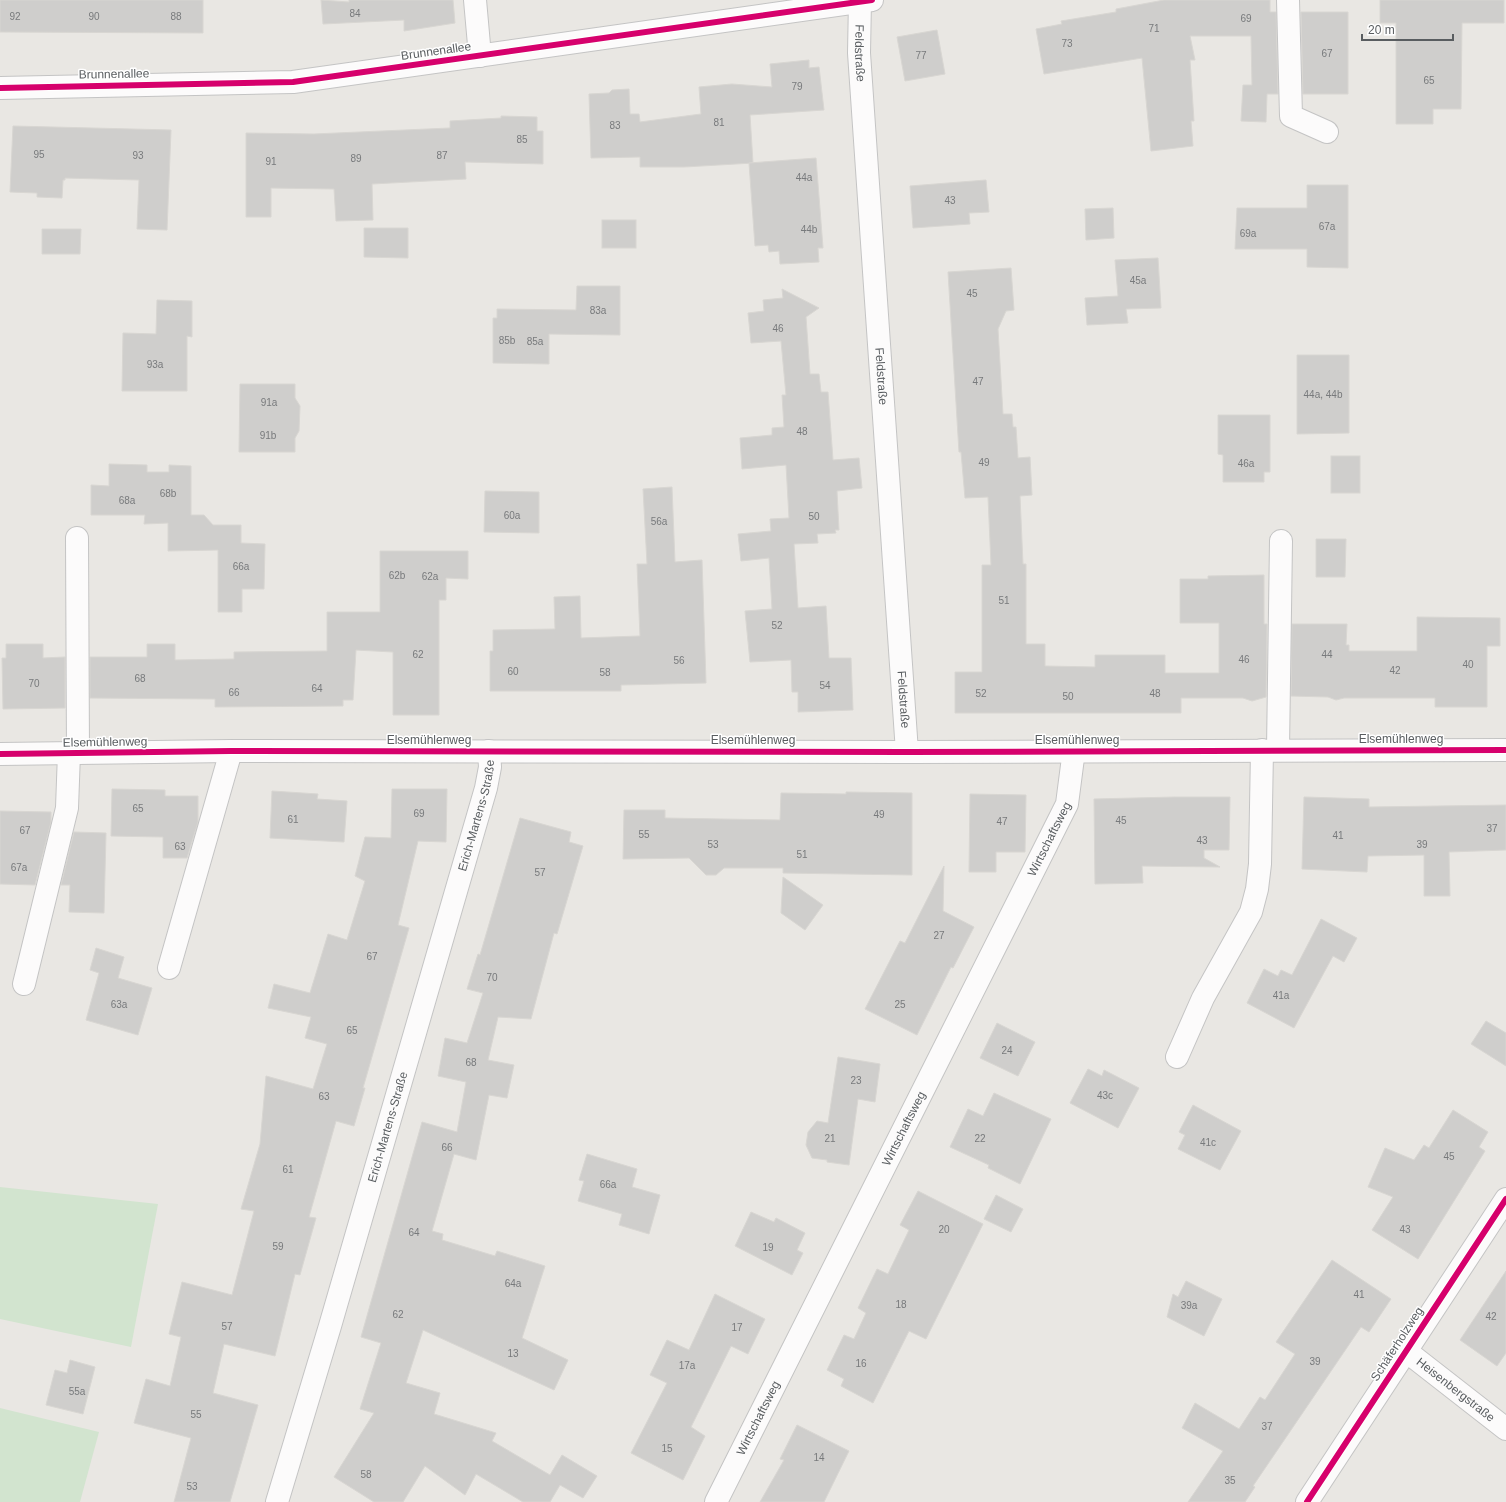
<svg xmlns="http://www.w3.org/2000/svg" width="1506" height="1502" font-family="Arial,sans-serif">
	<style>
		.green { fill: #d2e4cf }
		.building { fill: #cfcecc; stroke: #d8d6d2 }
		.lines { fill: none; stroke-linecap: round; stroke-linejoin: round }
		.minor-casing { stroke: #c4c4c4; stroke-width: 24 }
		.minor { stroke: #fcfbfb; stroke-width: 22 }
		.cycleway-casing { stroke: #fff; stroke-width: 8 }
		.cycleway { stroke: #d6006c; stroke-width: 6 }
		.labels { text-anchor: middle; dominant-baseline: central; stroke-width: 3; stroke-linejoin: round; paint-order: stroke }
		.number-label { font-size: 10px; fill: #787a7c }
		.street-label { font-size: 12px; fill: #595d60; stroke: #fff }
	</style>
	<rect width="100%" height="100%" fill="#e9e7e3"/>
	<g class="green">
		<polygon points="0,1187 158,1204 131,1347 0,1319"/>
		<polygon points="0,1408 99,1432 80,1502 0,1502"/>
	</g>
	<g class="building">
		<polygon points="0,0 203,0 203,33 0,32"/>
		<polygon points="321,0 349,2 349,0 453,0 455,23 404,31 404,20 323,24"/>
		<polygon points="1164,0 1270,0 1270,12 1276,12 1278,94 1267,94 1266,122 1241,121 1243,85 1252,85 1251,36 1190,36 1195,60 1190,60 1194,121 1191,121 1193,146 1151,151 1142,58 1044,74 1036,29 1062,24 1061,21 1116,12 1116,9"/>
		<polygon points="1380,0 1504,0 1504,23 1462,23 1461,109 1433,109 1433,124 1396,124 1396,23 1380,23"/>
		<polygon points="1301,12 1348,12 1348,94 1303,94"/>
		<polygon points="937,30 945,74 905,81 897,37"/>
		<polygon points="809,60 809,68 819,67 824,110 750,115 753,163 684,167 640,167 640,157 591,158 589,94 609,93 612,90 629,89 630,114 639,114 640,122 701,114 699,87 732,84 772,87 770,64"/>
		<polygon points="501,116 537,117 537,131 543,131 543,164 465,162 466,179 372,184 373,220 336,221 334,189 271,188 271,217 246,217 246,133 314,134 450,128 450,121 501,118"/>
		<polygon points="13,126 171,130 167,230 137,229 139,180 65,178 65,180 63,180 62,198 37,197 37,193 10,192"/>
		<polygon points="816,158 823,248 818,248 819,262 780,264 779,251 769,252 768,245 755,246 749,163"/>
		<polygon points="986,180 989,212 969,213 970,224 913,228 910,186"/>
		<polygon points="1307,185 1348,185 1348,268 1307,267 1307,249 1235,249 1237,208 1307,208"/>
		<polygon points="1113,208 1114,238 1086,240 1085,209"/>
		<rect x="602" y="220" width="34" height="28"/>
		<polygon points="364,228 408,228 408,258 364,257"/>
		<polygon points="42,229 81,229 80,254 42,254"/>
		<polygon points="1158,258 1161,308 1126,309 1128,323 1087,325 1085,298 1118,296 1115,260"/>
		<polygon points="1011,268 1014,310 1006,311 998,329 1003,414 1012,414 1013,427 1016,427 1018,458 1030,457 1032,495 1020,496 1023,564 1026,564 1026,644 1045,644 1045,666 1095,667 1095,655 1165,655 1165,673 1219,673 1219,623 1180,623 1180,579 1208,579 1208,576 1264,575 1264,624 1267,624 1266,697 1252,701 1243,698 1181,698 1181,713 955,713 955,672 982,672 982,565 991,565 988,497 965,498 961,452 959,452 948,272"/>
		<polygon points="577,286 620,286 620,335 549,334 549,364 493,363 493,318 497,318 497,309 576,310"/>
		<polygon points="782,289 819,308 806,317 810,374 819,374 821,392 828,392 833,460 859,458 862,488 837,491 839,530 835,530 836,533 817,534 818,543 794,544 798,608 826,606 829,658 851,658 853,710 798,712 798,692 792,692 791,660 750,662 745,611 772,609 769,558 741,561 738,534 771,531 770,519 789,518 786,465 742,469 740,438 772,435 772,428 784,427 782,395 786,395 781,341 751,343 748,313 764,311 763,300 783,298"/>
		<polygon points="157,300 192,301 192,337 187,336 187,391 122,391 123,333 156,334"/>
		<polygon points="1297,355 1349,355 1349,433 1297,434"/>
		<polygon points="240,384 295,384 295,398 300,406 299,431 295,438 295,452 239,452"/>
		<polygon points="1218,415 1270,415 1270,472 1264,472 1264,482 1223,482 1223,455 1218,454"/>
		<rect x="1331" y="456" width="29" height="37"/>
		<polygon points="109,464 147,465 147,472 169,472 169,465 191,466 191,515 204,515 213,525 241,525 241,543 265,544 264,589 242,589 242,612 218,612 218,550 168,551 168,523 144,524 145,515 91,515 91,485 109,486"/>
		<polygon points="672,487 675,562 702,560 706,683 621,685 621,691 490,691 490,651 493,651 493,630 555,629 554,597 580,596 581,638 640,636 637,564 647,564 643,489"/>
		<polygon points="485,491 539,492 539,533 484,532"/>
		<polygon points="1316,539 1346,539 1345,577 1316,577"/>
		<polygon points="380,551 468,551 468,579 446,578 446,600 439,600 439,715 393,715 393,652 356,650 353,700 343,700 343,706 215,707 215,699 90,698 90,657 147,657 147,644 175,644 175,660 234,659 234,652 327,651 327,612 380,612"/>
		<polygon points="1417,617 1500,618 1500,646 1487,646 1487,707 1435,707 1435,698 1344,698 1336,700 1328,697 1291,696 1292,624 1347,624 1346,645 1349,645 1349,651 1417,651"/>
		<polygon points="6,644 43,644 43,658 65,657 65,708 3,709 2,658 6,658"/>
		<polygon points="112,789 165,790 165,796 198,796 198,822 187,858 163,858 163,837 111,836"/>
		<polygon points="392,789 447,789 446,842 418,841 398,925 409,928 363,1088 365,1088 354,1126 336,1121 309,1217 316,1218 300,1275 295,1274 275,1356 224,1344 213,1393 258,1405 230,1502 174,1502 191,1438 134,1423 146,1379 170,1386 181,1337 169,1334 182,1282 232,1295 254,1211 241,1209 260,1144 266,1076 313,1089 327,1044 305,1038 311,1017 268,1008 274,984 310,993 328,934 347,940 365,881 355,876 365,837 391,838"/>
		<polygon points="272,791 318,794 317,799 347,801 344,842 270,838"/>
		<polygon points="846,792 912,793 912,875 783,873 783,868 724,868 716,875 706,875 689,858 623,859 624,810 665,810 665,818 780,820 781,793 846,794"/>
		<polygon points="970,794 1026,795 1025,852 996,852 996,872 969,872"/>
		<polygon points="1175,797 1230,797 1229,850 1204,850 1204,858 1220,867 1142,866 1143,883 1095,884 1094,799"/>
		<polygon points="1304,797 1369,799 1369,807 1506,805 1506,850 1449,852 1450,896 1424,896 1424,855 1368,856 1367,872 1302,869"/>
		<polygon points="0,811 51,812 51,822 35,885 0,884"/>
		<polygon points="520,818 571,832 569,842 583,846 557,934 554,933 531,1019 498,1017 488,1060 514,1065 507,1098 489,1095 476,1160 454,1154 432,1231 443,1234 442,1240 495,1256 497,1251 545,1266 522,1338 568,1360 554,1390 423,1330 406,1383 440,1393 434,1414 496,1433 492,1441 550,1475 562,1455 597,1476 583,1498 560,1485 550,1502 523,1502 476,1474 465,1495 425,1466 403,1502 374,1502 334,1477 374,1413 360,1409 381,1343 361,1337 422,1122 457,1132 466,1082 438,1076 445,1038 467,1043 483,993 467,989 478,954 480,955"/>
		<polygon points="74,832 106,833 104,913 69,912 70,885 61,885"/>
		<polygon points="944,866 943,911 974,927 953,968 951,967 917,1035 865,1009 900,941 905,943"/>
		<polygon points="783,877 823,905 805,930 781,913"/>
		<polygon points="1321,919 1357,938 1344,962 1333,956 1294,1028 1247,1003 1264,969 1278,976 1281,970 1292,975"/>
		<polygon points="96,948 124,957 118,978 152,988 138,1035 86,1020 99,973 90,970"/>
		<polygon points="1486,1021 1506,1033 1506,1066 1471,1044"/>
		<polygon points="997,1023 1035,1042 1018,1076 980,1058"/>
		<polygon points="838,1057 880,1064 875,1102 858,1099 849,1165 827,1162 827,1160 812,1158 806,1145 808,1132 817,1121 828,1123"/>
		<polygon points="1088,1069 1102,1076 1104,1070 1139,1088 1118,1128 1070,1103"/>
		<polygon points="994,1093 1051,1119 1020,1184 988,1168 989,1165 950,1147 968,1109 983,1116"/>
		<polygon points="1193,1105 1241,1131 1220,1170 1178,1149 1185,1135 1179,1132"/>
		<polygon points="1453,1110 1488,1132 1479,1147 1485,1151 1418,1259 1372,1230 1393,1197 1368,1187 1385,1148 1414,1160 1424,1145 1429,1148"/>
		<polygon points="587,1154 637,1169 632,1187 660,1195 649,1234 619,1225 622,1214 578,1201 584,1181 579,1180"/>
		<polygon points="918,1191 983,1224 926,1339 909,1331 873,1403 841,1386 844,1379 827,1370 844,1335 854,1339 866,1313 858,1308 877,1269 888,1274 909,1230 900,1225"/>
		<polygon points="996,1195 1023,1209 1011,1232 984,1219"/>
		<polygon points="751,1212 774,1222 776,1218 805,1233 797,1250 803,1253 792,1275 735,1246"/>
		<polygon points="1332,1260 1391,1299 1369,1332 1361,1327 1253,1486 1255,1487 1245,1502 1188,1502 1223,1451 1182,1428 1195,1403 1239,1429 1260,1397 1265,1400 1295,1354 1276,1342"/>
		<polygon points="1506,1271 1506,1353 1497,1366 1460,1340"/>
		<polygon points="1186,1281 1222,1299 1204,1336 1167,1317 1173,1294 1178,1297"/>
		<polygon points="715,1294 765,1319 748,1354 731,1346 691,1427 705,1436 683,1480 631,1453 667,1383 650,1375 667,1340 689,1350"/>
		<polygon points="70,1360 95,1367 83,1414 46,1405 55,1370 67,1373"/>
		<polygon points="797,1425 849,1451 824,1502 760,1502 784,1460 780,1459"/>
	</g>
	<g class="lines">
		<defs>
			<g id="minor">
				<polyline points="475,0 480,56"/>
				<path id="s1" d="M 860,0 L 859,53 L 907,752"/>
				<polyline points="1288,0 1291,116 1327,132"/>
				<polyline points="0,88 293,82 872,0"/>
				<polyline points="77,538 78,753"/>
				<polyline points="1278,749 1281,541"/>
				<polyline points="0,754 231,751 907,752 1506,750"/>
				<polyline points="169,968 231,751"/>
				<polyline points="24,984 67,808 69,753"/>
				<polyline points="1177,1057 1203,998 1251,912 1257,889 1260,864 1262,750"/>
				<path id="s2" d="M 1406,1351 L 1506,1429"/>
				<path id="s3" d="M 277,1502 L 330,1326 L 486,788 L 490,767 L 489,751"/>
				<path id="s4" d="M 716,1502 L 1067,804 L 1074,750"/>
				<polyline points="1307,1502 1506,1199"/>
			</g>
		</defs>
		<use href="#minor" class="minor-casing"/>
		<use href="#minor" class="minor"/>
		<defs>
			<g id="cycleway">
				<polyline points="0,88 293,82 872,0"/>
				<polyline points="0,754 231,751 907,752 1506,750"/>
				<polyline points="1307,1502 1506,1199"/>
			</g>
		</defs>
		<use href="#cycleway" class="cycleway-casing"/>
		<use href="#cycleway" class="cycleway"/>
	</g>
	<g class="labels">
		<g class="number-label">
			<text x="355" y="13">84</text>
			<text x="15" y="16">92</text>
			<text x="94" y="16">90</text>
			<text x="176" y="16">88</text>
			<text x="1246" y="18">69</text>
			<text x="1154" y="28">71</text>
			<text x="1067" y="43">73</text>
			<text x="1327" y="53">67</text>
			<text x="921" y="55">77</text>
			<text x="1429" y="80">65</text>
			<text x="797" y="86">79</text>
			<text x="719" y="122">81</text>
			<text x="615" y="125">83</text>
			<text x="522" y="139">85</text>
			<text x="39" y="154">95</text>
			<text x="138" y="155">93</text>
			<text x="442" y="155">87</text>
			<text x="356" y="158">89</text>
			<text x="271" y="161">91</text>
			<text x="804" y="177">44a</text>
			<text x="950" y="200">43</text>
			<text x="1327" y="226">67a</text>
			<text x="809" y="229">44b</text>
			<text x="1248" y="233">69a</text>
			<text x="1138" y="280">45a</text>
			<text x="972" y="293">45</text>
			<text x="598" y="310">83a</text>
			<text x="778" y="328">46</text>
			<text x="507" y="340">85b</text>
			<text x="535" y="341">85a</text>
			<text x="155" y="364">93a</text>
			<text x="978" y="381">47</text>
			<text x="1323" y="394">44a, 44b</text>
			<text x="269" y="402">91a</text>
			<text x="802" y="431">48</text>
			<text x="268" y="435">91b</text>
			<text x="984" y="462">49</text>
			<text x="1246" y="463">46a</text>
			<text x="168" y="493">68b</text>
			<text x="127" y="500">68a</text>
			<text x="512" y="515">60a</text>
			<text x="814" y="516">50</text>
			<text x="659" y="521">56a</text>
			<text x="241" y="566">66a</text>
			<text x="397" y="575">62b</text>
			<text x="430" y="576">62a</text>
			<text x="1004" y="600">51</text>
			<text x="777" y="625">52</text>
			<text x="418" y="654">62</text>
			<text x="1327" y="654">44</text>
			<text x="1244" y="659">46</text>
			<text x="679" y="660">56</text>
			<text x="1468" y="664">40</text>
			<text x="1395" y="670">42</text>
			<text x="513" y="671">60</text>
			<text x="605" y="672">58</text>
			<text x="140" y="678">68</text>
			<text x="34" y="683">70</text>
			<text x="825" y="685">54</text>
			<text x="317" y="688">64</text>
			<text x="234" y="692">66</text>
			<text x="981" y="693">52</text>
			<text x="1155" y="693">48</text>
			<text x="1068" y="696">50</text>
			<text x="138" y="808">65</text>
			<text x="419" y="813">69</text>
			<text x="879" y="814">49</text>
			<text x="293" y="819">61</text>
			<text x="1121" y="820">45</text>
			<text x="1002" y="821">47</text>
			<text x="1492" y="828">37</text>
			<text x="25" y="830">67</text>
			<text x="644" y="834">55</text>
			<text x="1338" y="835">41</text>
			<text x="1202" y="840">43</text>
			<text x="713" y="844">53</text>
			<text x="1422" y="844">39</text>
			<text x="180" y="846">63</text>
			<text x="802" y="854">51</text>
			<text x="19" y="867">67a</text>
			<text x="540" y="872">57</text>
			<text x="939" y="935">27</text>
			<text x="372" y="956">67</text>
			<text x="492" y="977">70</text>
			<text x="1281" y="995">41a</text>
			<text x="119" y="1004">63a</text>
			<text x="900" y="1004">25</text>
			<text x="352" y="1030">65</text>
			<text x="1007" y="1050">24</text>
			<text x="471" y="1062">68</text>
			<text x="856" y="1080">23</text>
			<text x="1105" y="1095">43c</text>
			<text x="324" y="1096">63</text>
			<text x="830" y="1138">21</text>
			<text x="980" y="1138">22</text>
			<text x="1208" y="1142">41c</text>
			<text x="447" y="1147">66</text>
			<text x="1449" y="1156">45</text>
			<text x="288" y="1169">61</text>
			<text x="608" y="1184">66a</text>
			<text x="944" y="1229">20</text>
			<text x="1405" y="1229">43</text>
			<text x="414" y="1232">64</text>
			<text x="278" y="1246">59</text>
			<text x="768" y="1247">19</text>
			<text x="513" y="1283">64a</text>
			<text x="1359" y="1294">41</text>
			<text x="901" y="1304">18</text>
			<text x="1189" y="1305">39a</text>
			<text x="398" y="1314">62</text>
			<text x="1491" y="1316">42</text>
			<text x="227" y="1326">57</text>
			<text x="737" y="1327">17</text>
			<text x="513" y="1353">13</text>
			<text x="1315" y="1361">39</text>
			<text x="861" y="1363">16</text>
			<text x="687" y="1365">17a</text>
			<text x="77" y="1391">55a</text>
			<text x="196" y="1414">55</text>
			<text x="1267" y="1426">37</text>
			<text x="667" y="1448">15</text>
			<text x="819" y="1457">14</text>
			<text x="366" y="1474">58</text>
			<text x="1230" y="1480">35</text>
			<text x="192" y="1486">53</text>
		</g>
		<g class="street-label">
			<text transform="translate(436 51) rotate(-8)">Brunnenallee</text>
			<text stroke="none"><textPath href="#s1" startOffset="53">Feldstraße</textPath></text>
			<text transform="translate(114 74) rotate(-1)">Brunnenallee</text>
			<text stroke="none"><textPath href="#s1" startOffset="377">Feldstraße</textPath></text>
			<text stroke="none"><textPath href="#s1" startOffset="701">Feldstraße</textPath></text>
			<text x="1401" y="739">Elsemühlenweg</text>
			<text x="429" y="740">Elsemühlenweg</text>
			<text x="753" y="740">Elsemühlenweg</text>
			<text x="1077" y="740">Elsemühlenweg</text>
			<text transform="translate(105 742) rotate(-1)">Elsemühlenweg</text>
			<text stroke="none"><textPath href="#s3" startOffset="715">Erich-Martens-Straße</textPath></text>
			<text stroke="none"><textPath href="#s4" startOffset="742">Wirtschaftsweg</textPath></text>
			<text stroke="none"><textPath href="#s3" startOffset="391">Erich-Martens-Straße</textPath></text>
			<text stroke="none"><textPath href="#s4" startOffset="418">Wirtschaftsweg</textPath></text>
			<text transform="translate(1397 1344) rotate(-57)">Schäferholzweg</text>
			<text stroke="none"><textPath href="#s2" startOffset="63">Heisenbergstraße</textPath></text>
			<text stroke="none"><textPath href="#s4" startOffset="94">Wirtschaftsweg</textPath></text>
		</g>
	</g>
	<path d="M1362 34v6h91v-6" fill="none" stroke="#595d60" stroke-width="2"/>
	<text x="1368" y="34" font-size="12" fill="#595d60" stroke="#ffffff" stroke-width="3" paint-order="stroke">20 m</text>
</svg>
